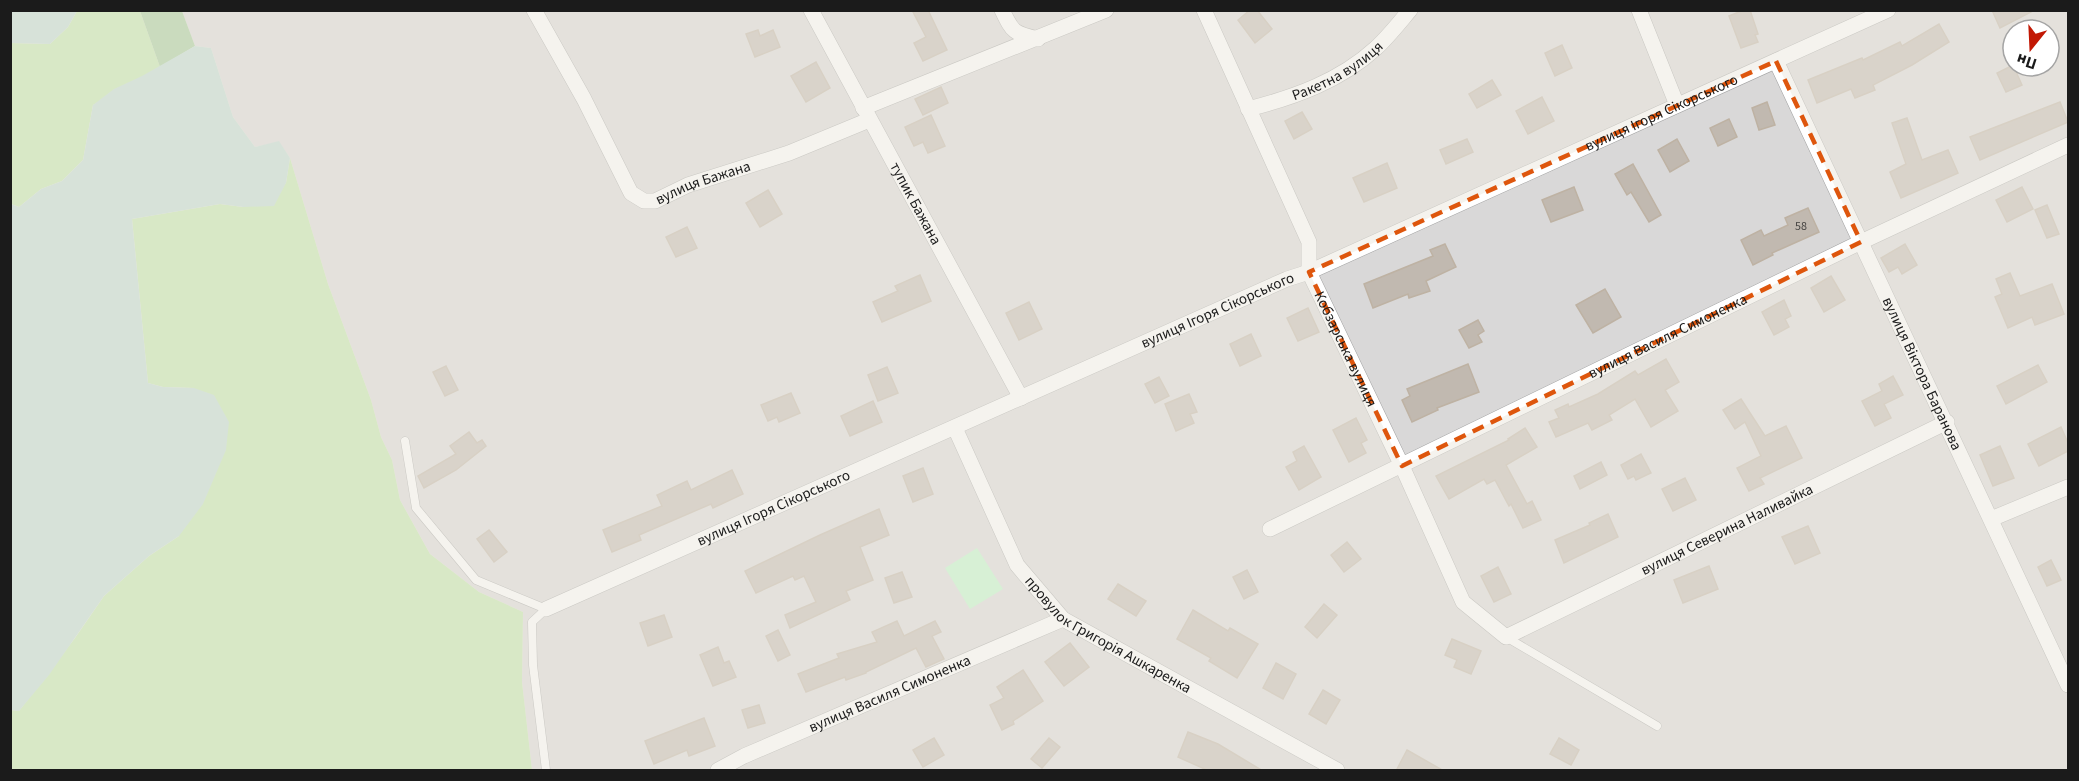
<svg xmlns="http://www.w3.org/2000/svg" width="2079" height="781" font-family="'Source Sans 3',sans-serif">
	<style>
		.residential { fill: #d9d8d8; fill-rule: evenodd }
		.grass { fill: #bfe7a6 }
		.forest { fill: #a0cb95 }
		.wetland { fill: #bddad0 }
		.park { fill: #bcf8c7 }
		.building { fill: #c1b9b0; stroke: #beb2a3; stroke-width: 1.5 }
		.lines { fill: none; stroke-linecap: round; stroke-linejoin: round }
		.lane-casing { stroke: #a2a2a2; stroke-width: 9 }
		.street-casing { stroke: #a2a2a2; stroke-width: 16 }
		.lane { stroke: #fff; stroke-width: 8 }
		.street { stroke: #fff; stroke-width: 15 }
		.marked { fill: none; stroke: #de560d; stroke-width: 4.5; stroke-dasharray: 12 8; stroke-linejoin: round }
		.labels { text-anchor: middle; dominant-baseline: central; stroke-width: 4.5; stroke-linejoin: round; paint-order: stroke }
		.number-label { font-size: 12px; fill: #444240 }
		.street-label { font-size: 15px; fill: #1b1b1b; stroke: #fff }
	</style>
	<rect width="100%" height="100%" fill="#eceae0"/>
	<path class="residential" d="M 182,11 L 2068,11 L 2068,770 L 532,770 L 522,682 L 523,612 L 479,592 L 430,554 L 400,500 L 392,460 L 381,437 L 371,400 L 328,284 L 290,158 L 279,142 L 255,147 L 233,117 L 211,48 L 195,46 ZM 2013,30 L 2049,30 L 2049,66 L 2013,66 Z"/>
	<g class="grass">
		<polygon points="77,11 140,11 160,67 93,105 83,160 62,181 41,189 19,207 11,204 11,43 50,44 68,27"/>
		<polygon points="290,158 328,284 371,400 381,437 392,460 400,500 430,554 479,592 523,612 522,682 532,770 11,770 10,710 19,711 75,638 104,596 149,556 179,536 194,388 163,387 148,383 132,219 220,204 243,207 286,183"/>
	</g>
	<polygon class="forest" points="140,11 182,11 195,46 160,67"/>
	<g class="wetland">
		<polygon points="11,10 77,10 77,11 68,27 50,44 11,43"/>
		<polygon points="195,46 211,48 233,117 255,147 279,141 290,158 286,183 274,206 243,207 220,204 132,219 148,383 163,387 194,388 214,395 229,422 226,450 203,504 179,536 149,556 104,596 49,675 19,711 11,710 11,204 19,207 41,189 62,181 83,160 93,105 114,89 142,76"/>
	</g>
	<polygon class="park" points="977,548 1003,589 970,609 945,568"/>
	<g class="building">
		<polygon points="912,10 928,10 947,50 923,61 914,43 926,37"/>
		<polygon points="1250,10 1257,10 1272,29 1255,43 1238,20"/>
		<polygon points="1744,10 1750,10 1758,34 1755,35 1758,42 1741,48 1729,16"/>
		<polygon points="1992,10 2035,10 2000,28"/>
		<polygon points="1939,24 1949,42 1912,65 1873,85 1875,90 1855,98 1851,89 1817,103 1808,80 1862,58 1863,60 1900,42 1902,46"/>
		<polygon points="758,30 760,36 773,30 780,47 755,57 746,34"/>
		<polygon points="1562,45 1572,68 1555,76 1545,53"/>
		<polygon points="816,62 830,88 806,102 791,76"/>
		<polygon points="2013,65 2022,85 2006,92 1997,73"/>
		<polygon points="1492,80 1501,95 1477,108 1469,94"/>
		<polygon points="941,87 948,103 923,115 915,99"/>
		<polygon points="1542,97 1554,121 1528,134 1516,111"/>
		<polygon points="1767,102 1775,125 1759,130 1752,108"/>
		<polygon points="2060,102 2068,122 1980,160 1970,137"/>
		<polygon points="1302,112 1312,129 1294,139 1285,121"/>
		<polygon points="931,115 945,146 928,153 923,142 914,146 905,127"/>
		<polygon points="1907,118 1922,160 1948,150 1958,173 1901,198 1890,172 1906,164 1892,123"/>
		<polygon points="1729,119 1737,137 1718,146 1710,128"/>
		<polygon points="1467,139 1473,152 1446,164 1440,150"/>
		<polygon points="1677,139 1689,161 1670,172 1658,150"/>
		<polygon points="1387,163 1397,188 1364,202 1353,178"/>
		<polygon points="1633,164 1661,215 1649,222 1631,192 1627,195 1615,174"/>
		<polygon points="1574,187 1583,210 1551,222 1542,200"/>
		<polygon points="2022,187 2033,209 2007,222 1996,200"/>
		<polygon points="768,190 782,214 760,227 746,203"/>
		<polygon points="2047,205 2059,234 2047,238 2035,210"/>
		<polygon points="1808,208 1819,232 1772,253 1773,255 1753,265 1741,240 1761,230 1764,236 1788,225 1785,218"/>
		<polygon points="687,227 697,248 676,257 666,237"/>
		<polygon points="1445,244 1456,267 1426,281 1430,291 1409,298 1408,294 1373,308 1364,284 1433,256 1430,250"/>
		<polygon points="1905,244 1917,265 1902,274 1898,267 1889,272 1881,258"/>
		<polygon points="2010,273 2020,296 2052,284 2064,314 2035,325 2032,317 2008,328 1995,297 2002,294 1996,279"/>
		<polygon points="920,275 931,301 882,322 873,302 898,291 895,286"/>
		<polygon points="1831,276 1845,300 1824,312 1811,288"/>
		<polygon points="1605,289 1621,317 1593,333 1576,305"/>
		<polygon points="1784,300 1791,316 1785,319 1789,327 1774,335 1762,312"/>
		<polygon points="1029,302 1042,329 1019,340 1006,313"/>
		<polygon points="1308,308 1319,332 1298,341 1287,318"/>
		<polygon points="1478,320 1484,331 1478,335 1482,342 1469,348 1459,330"/>
		<polygon points="1251,334 1261,356 1240,366 1230,344"/>
		<polygon points="1666,359 1679,382 1665,390 1678,411 1651,427 1635,399 1609,415 1612,420 1592,430 1588,423 1556,437 1549,422 1559,418 1555,410 1568,404 1569,407 1598,394 1635,371 1638,375"/>
		<polygon points="1468,364 1479,392 1437,408 1438,410 1412,422 1402,400 1410,396 1407,389"/>
		<polygon points="2038,365 2047,382 2006,404 1997,386"/>
		<polygon points="446,366 458,390 445,396 433,372"/>
		<polygon points="887,367 898,393 878,401 868,375"/>
		<polygon points="1893,376 1903,395 1884,404 1891,418 1875,426 1862,401 1882,391 1879,384"/>
		<polygon points="1159,377 1169,396 1155,403 1145,384"/>
		<polygon points="791,393 800,413 779,422 777,417 768,421 761,405"/>
		<polygon points="1189,394 1197,412 1190,414 1194,423 1176,431 1165,404"/>
		<polygon points="1741,399 1765,436 1786,426 1802,458 1760,478 1764,484 1749,491 1737,468 1761,456 1745,422 1735,429 1723,410"/>
		<polygon points="873,401 882,422 850,436 841,416"/>
		<polygon points="1356,418 1367,440 1361,443 1366,453 1349,462 1333,430"/>
		<polygon points="2061,427 2068,443 2068,451 2039,466 2028,444"/>
		<polygon points="1525,428 1537,447 1506,465 1527,504 1532,501 1541,520 1523,528 1511,504 1509,506 1495,480 1487,484 1484,479 1449,499 1436,476 1509,440 1508,439"/>
		<polygon points="469,432 477,443 482,440 486,446 456,470 424,488 418,476 456,454 450,446"/>
		<polygon points="1304,446 1321,477 1299,490 1286,467 1297,461 1293,452"/>
		<polygon points="2000,446 2014,478 1993,486 1980,455"/>
		<polygon points="1641,454 1651,473 1636,480 1634,476 1628,479 1621,465"/>
		<polygon points="1601,462 1607,475 1580,489 1574,476"/>
		<polygon points="923,468 933,494 913,502 903,476"/>
		<polygon points="732,470 743,494 713,508 711,504 639,535 641,540 612,552 603,530 662,506 657,495 687,481 691,490"/>
		<polygon points="1685,478 1696,500 1673,511 1662,489"/>
		<polygon points="879,509 889,535 860,547 873,580 846,591 850,600 790,628 785,615 816,602 804,576 795,580 793,576 756,593 745,571 820,535"/>
		<polygon points="1608,514 1618,537 1564,563 1555,540 1590,525 1589,523"/>
		<polygon points="1808,526 1820,553 1795,564 1782,537"/>
		<polygon points="489,530 507,552 494,562 477,539"/>
		<polygon points="1347,542 1361,559 1344,572 1331,555"/>
		<polygon points="2051,560 2061,580 2047,586 2038,567"/>
		<polygon points="1709,566 1718,589 1683,603 1674,580"/>
		<polygon points="1498,567 1511,594 1494,602 1481,576"/>
		<polygon points="1247,570 1258,592 1244,599 1233,577"/>
		<polygon points="902,572 912,597 894,603 885,578"/>
		<polygon points="1118,584 1146,601 1136,616 1108,599"/>
		<polygon points="1324,604 1337,615 1317,638 1305,627"/>
		<polygon points="1193,610 1228,631 1230,628 1258,644 1237,678 1209,661 1211,658 1177,639"/>
		<polygon points="664,615 672,637 648,646 640,623"/>
		<polygon points="897,621 904,636 935,621 941,632 932,636 944,659 926,667 916,648 866,672 866,673 846,680 845,677 806,692 798,674 839,658 837,654 877,642 872,632"/>
		<polygon points="778,630 790,655 778,661 766,636"/>
		<polygon points="1452,639 1481,651 1471,674 1454,667 1457,660 1445,655"/>
		<polygon points="1070,643 1089,667 1064,686 1045,662"/>
		<polygon points="718,647 724,663 729,661 736,677 713,686 700,655"/>
		<polygon points="1276,663 1296,674 1283,699 1263,688"/>
		<polygon points="1023,670 1043,701 1013,721 1014,724 1002,730 990,705 1004,698 997,687"/>
		<polygon points="1323,690 1340,700 1326,724 1309,714"/>
		<polygon points="759,705 765,723 748,728 742,710"/>
		<polygon points="704,718 715,746 689,756 687,750 654,764 645,741"/>
		<polygon points="1188,732 1218,744 1263,771 1209,771 1178,757"/>
		<polygon points="934,738 944,755 923,767 913,750"/>
		<polygon points="1049,738 1060,747 1042,768 1031,759"/>
		<polygon points="1559,738 1579,750 1571,765 1550,754"/>
		<polygon points="1407,750 1444,771 1396,771"/>
	</g>
	<g class="lines">
		<defs>
			<g id="lane">
				<polyline points="405,441 416,508 476,580 546,609 532,622 533,665 546,770"/>
				<polyline points="1506,637 1657,726"/>
			</g>
			<g id="street">
				<path id="s1" d="M 534,10 L 584,99 L 631,193 L 644,201 L 655,201 L 688,185 L 789,153 L 869,120"/>
				<path id="s2" d="M 811,10 L 1021,398"/>
				<path d="M 1002,10 C 1013,33 1014,33 1038,39"/>
				<path id="s3" d="M 1204,10 L 1309,242 L 1309,272 L 1402,466 L 1463,602 L 1506,637 L 1947,422"/>
				<polyline points="1639,10 1677,105"/>
				<path id="s4" d="M 1776,61 L 2068,685"/>
				<polyline points="863,108 1106,10"/>
				<path id="s5" d="M 1248,109 C 1295,97 1340,81 1376,48 C 1388,37 1399,23 1410,10"/>
				<path id="s6" d="M 955,428 L 1017,565 L 1063,619 L 1337,770"/>
				<polyline points="1991,519 2068,487"/>
				<path id="s7" d="M 1270,529 L 1861,242 L 2068,145"/>
				<path id="s8" d="M 546,609 L 1287,279 L 1309,272 L 1888,10"/>
				<path id="s9" d="M 718,770 L 744,756 L 1063,619"/>
			</g>
		</defs>
		<use href="#lane" class="lane-casing"/>
		<use href="#street" class="street-casing"/>
		<use href="#lane" class="lane"/>
		<use href="#street" class="street"/>
	</g>
	<path d="M0 0H2079V781H0ZM 1776,61 L 1861,242 L 1402,466 L 1309,272 Z" fill="#eceae0" fill-opacity=".55" fill-rule="evenodd"/>
	<path class="marked" d="M 1776,61 L 1861,242 L 1402,466 L 1309,272 Z"/>
	<g class="labels">
		<g class="number-label">
			<text x="1801" y="226">58</text>
		</g>
		<g class="street-label">
			<text stroke="none"><textPath href="#s5" startOffset="98">Ракетна вулиця</textPath></text>
			<text stroke="none"><textPath href="#s8" startOffset="1221">вулиця Ігоря Сікорського</textPath></text>
			<text stroke="none"><textPath href="#s1" startOffset="285">вулиця Бажана</textPath></text>
			<text stroke="none"><textPath href="#s2" startOffset="220">тупик Бажана</textPath></text>
			<text stroke="none"><textPath href="#s8" startOffset="735">вулиця Ігоря Сікорського</textPath></text>
			<text stroke="none"><textPath href="#s7" startOffset="442">вулиця Василя Симоненка</textPath></text>
			<text stroke="none"><textPath href="#s3" startOffset="370">Кобзарська вулиця</textPath></text>
			<text stroke="none"><textPath href="#s4" startOffset="345">вулиця Віктора Баранова</textPath></text>
			<text stroke="none"><textPath href="#s8" startOffset="249">вулиця Ігоря Сікорського</textPath></text>
			<text stroke="none"><textPath href="#s3" startOffset="950">вулиця Северина Наливайка</textPath></text>
			<text stroke="none"><textPath href="#s6" startOffset="267">провулок Григорія Ашкаренка</textPath></text>
			<text stroke="none"><textPath href="#s9" startOffset="188">вулиця Василя Симоненка</textPath></text>
		</g>
	</g>
	<rect width="2079" height="781" fill="none" stroke="#1b1b1b" stroke-width="24"/>
	<g transform="translate(2031 48) rotate(198)"><circle r="28" fill="#ffffff" stroke="#a4a4a4" stroke-width="1.5"/>
	<path d="M0-4.5L10 22L0 15L-10 22Z" fill="#c21804"/>
	<text y="-9" font-size="16" font-weight="bold" text-anchor="middle" fill="#1b1b1b">Пн</text>
	</g>
</svg>
